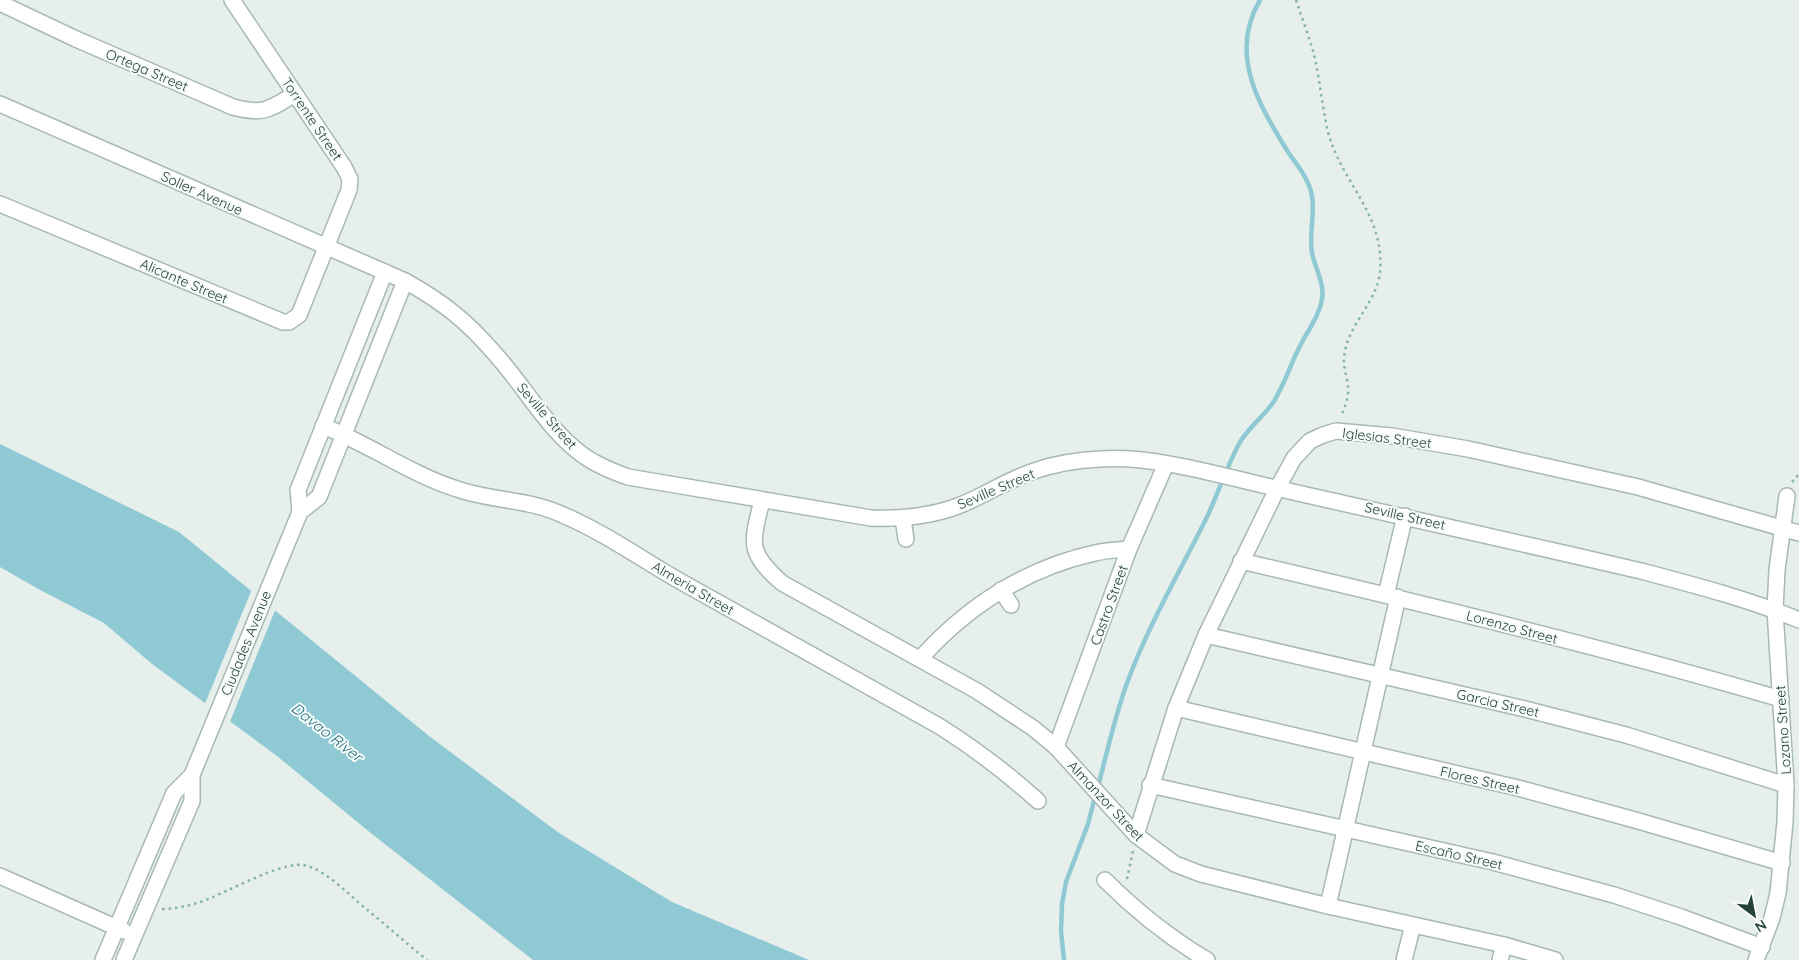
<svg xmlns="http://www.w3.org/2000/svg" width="1799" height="960" font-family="Quicksand,sans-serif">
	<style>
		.water { fill: #8ec9d4 }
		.pier { fill: #e6efeb }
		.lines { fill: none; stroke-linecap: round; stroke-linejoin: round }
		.stream { stroke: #8ec9d4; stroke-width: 4.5 }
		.minor-casing { stroke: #a8b8b2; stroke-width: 18 }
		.path { stroke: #86b3a5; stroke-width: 2.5; stroke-dasharray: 2.5 4; stroke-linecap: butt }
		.minor { stroke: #fff; stroke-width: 15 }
		.labels { text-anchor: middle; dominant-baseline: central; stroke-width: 4; stroke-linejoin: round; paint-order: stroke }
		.street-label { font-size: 14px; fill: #24423a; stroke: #f7fbf9 }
		.water-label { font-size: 15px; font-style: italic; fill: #1c6f80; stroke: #f7fbf9 }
	</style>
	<rect width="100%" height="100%" fill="#e6efeb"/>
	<polygon class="water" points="0,444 179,532 429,736 559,833 672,902 809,960 533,960 372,834 277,756 152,664 104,623 40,590 0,567"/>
	<polygon class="pier" points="252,589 276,608 229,724 204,706"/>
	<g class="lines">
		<g class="stream">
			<path d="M 1098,787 C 1107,752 1115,716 1127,683 C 1148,626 1179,573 1206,519 C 1218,494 1226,468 1239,444 C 1248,427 1264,417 1274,401 C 1284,385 1290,366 1298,350 C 1306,333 1319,317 1322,299 C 1325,285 1315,267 1312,253 C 1308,229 1319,203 1307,181 C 1302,170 1294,161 1288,152 C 1259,105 1228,54 1260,0"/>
			<polyline points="1064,960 1061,931 1062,904 1066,882 1088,824 1095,797"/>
		</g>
		<defs>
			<g id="minor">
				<path d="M 0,3 L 76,39 L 233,107 C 264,115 268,110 295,94"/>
				<path d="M 0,104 L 405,281 C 443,302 468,322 496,355 C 525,387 546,427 580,453 C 594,464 611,471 628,477 L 871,518 C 901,519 929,517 958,506 C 984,496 1007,480 1034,471 C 1054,464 1078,460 1100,459 C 1157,455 1224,477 1280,489 C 1401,516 1521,543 1641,571 C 1694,585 1748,599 1799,620"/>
				<polyline points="0,204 283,322 289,322 299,315 349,190 350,179 344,167 232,0"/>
				<path d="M 323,426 C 369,444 410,474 457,489 C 491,501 529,499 563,515 C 603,532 640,558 678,580 C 765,629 852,678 939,726 C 974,748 1007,773 1038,801"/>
				<path d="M 762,500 C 752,543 746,551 782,583 L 977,691 L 1033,728 L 1056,747 L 1136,835 L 1175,864 L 1201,874 L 1328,906 L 1504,945 L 1555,960"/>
				<polyline points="300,512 298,490 385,272"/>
				<polyline points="903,519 906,539"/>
				<path d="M 1241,561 C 1422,603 1603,647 1781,699"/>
				<polyline points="1001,590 1011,605"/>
				<polyline points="1386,595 1405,516"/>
				<polyline points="1206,635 1525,709 1626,735 1786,785"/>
				<path d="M 920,659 C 966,607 1026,568 1095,553 C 1106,550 1118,550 1129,549"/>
				<polyline points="1176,708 1518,788 1635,820 1782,863"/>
				<polyline points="1056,747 1129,549 1166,464"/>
				<polyline points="1150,785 1493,862 1614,895 1681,917 1762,947"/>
				<polyline points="1136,835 1176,708 1206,635 1277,489 1294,458 1310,441 1323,435 1336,431 1392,436 1468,449 1638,487 1799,533"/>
				<polyline points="0,876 124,931"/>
				<path d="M 1105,880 C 1135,910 1170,938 1207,960"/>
				<polyline points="1328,906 1398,597"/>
				<polyline points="103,960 174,793 192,775 300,512 319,497 405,281"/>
				<polyline points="124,960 192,801 192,775"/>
				<polyline points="1404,960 1413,925"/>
				<polyline points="1500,960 1504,945"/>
				<polyline points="1756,960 1772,918 1778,893 1785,822 1786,785 1775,610 1777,570 1787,496"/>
			</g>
		</defs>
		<use href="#minor" class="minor-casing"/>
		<g class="path">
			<path d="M 1296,0 C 1303,22 1313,45 1317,69 C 1321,90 1323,111 1328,132 C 1342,184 1385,214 1380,272 C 1377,303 1346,326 1344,358 C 1343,368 1348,378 1348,388 C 1349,398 1344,408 1341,417"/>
			<polyline points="1792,482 1799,474"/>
			<polyline points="1127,879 1133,851"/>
			<path d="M 162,909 C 197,908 218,894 248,881 C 262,875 288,863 303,865 C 324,868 349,895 365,908 C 386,925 406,943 427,960"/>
		</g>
		<use href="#minor" class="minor"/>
	</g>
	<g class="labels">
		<g class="street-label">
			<text transform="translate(147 70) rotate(23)">Ortega Street</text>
			<text transform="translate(312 119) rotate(56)">Torrente Street</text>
			<text transform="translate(202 193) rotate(24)">Soller Avenue</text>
			<text transform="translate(184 281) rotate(23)">Alicante Street</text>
			<text transform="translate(547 416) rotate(49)">Seville Street</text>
			<text transform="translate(1387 438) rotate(7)">Iglesias Street</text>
			<text transform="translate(996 489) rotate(-23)">Seville Street</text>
			<text transform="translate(1405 516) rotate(13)">Seville Street</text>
			<text transform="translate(693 588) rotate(30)">Almeria Street</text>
			<text transform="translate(1109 605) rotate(-70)">Castro Street</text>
			<text transform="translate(1512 627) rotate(15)">Lorenzo Street</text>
			<text transform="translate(246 643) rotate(-68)">Ciudades Avenue</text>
			<text transform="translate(1498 703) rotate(13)">Garcia Street</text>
			<text transform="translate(1783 730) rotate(-94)">Lozano Street</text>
			<text transform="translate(1480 780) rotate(13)">Flores Street</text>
			<text transform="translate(1106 801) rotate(47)">Almanzor Street</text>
			<text transform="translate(1459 855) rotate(13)">Escaño Street</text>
		</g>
		<g class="water-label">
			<text transform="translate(327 732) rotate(38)">Davao River</text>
		</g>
	</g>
	<g transform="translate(1754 915) rotate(148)" stroke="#f7fbf9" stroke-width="4" paint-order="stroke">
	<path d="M0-4L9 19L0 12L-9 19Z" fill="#24423a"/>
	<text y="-8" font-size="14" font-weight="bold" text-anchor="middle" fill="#24423a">N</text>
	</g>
</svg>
